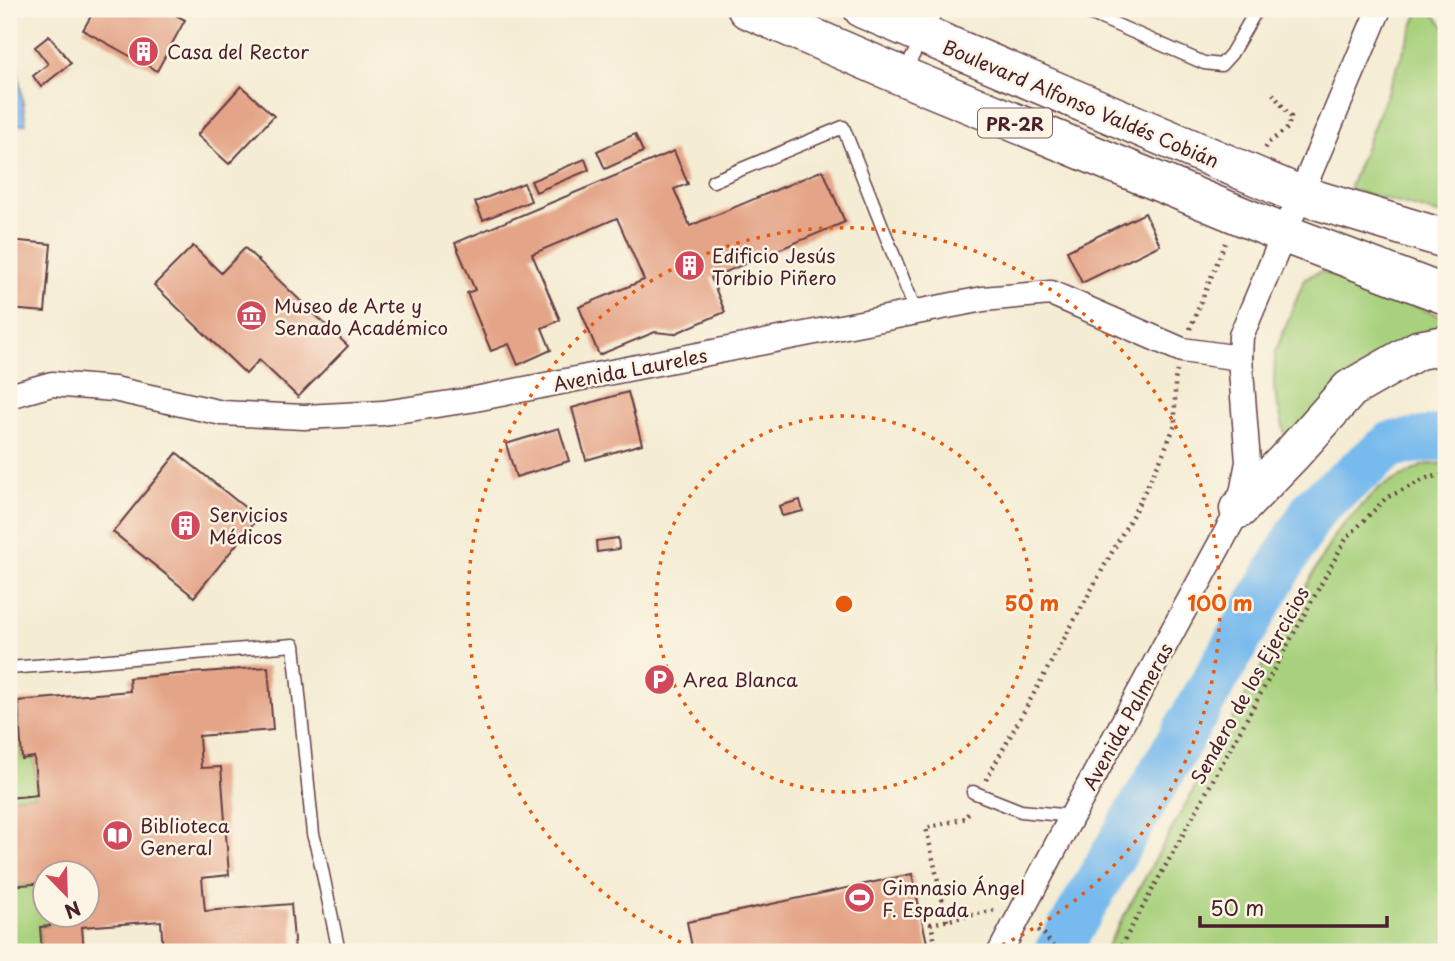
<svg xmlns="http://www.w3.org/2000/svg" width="1455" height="961" font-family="'Playpen Sans',sans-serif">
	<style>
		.green { fill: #a8d17d; stroke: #797854; stroke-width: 2 }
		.water { fill: #77baed; stroke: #606c8c; stroke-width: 2 }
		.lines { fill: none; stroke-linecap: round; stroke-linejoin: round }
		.river { stroke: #77baed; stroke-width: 46 }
		.building { fill: #e4a487 }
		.lane-casing { stroke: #643e44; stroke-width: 15 }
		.street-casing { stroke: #643e44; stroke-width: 27 }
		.primary-casing { stroke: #643e44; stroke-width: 41 }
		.highway-casing { stroke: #643e44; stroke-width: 41 }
		.path { stroke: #643e44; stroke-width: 4.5; stroke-dasharray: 2 5; stroke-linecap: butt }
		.lane { stroke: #fff; stroke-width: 12 }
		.street { stroke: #fff; stroke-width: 24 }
		.primary { stroke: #fff; stroke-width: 38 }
		.highway { stroke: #fff; stroke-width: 38 }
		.ring { fill: none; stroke: #e8590c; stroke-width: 3.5; stroke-dasharray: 3.5 7 }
		.labels { text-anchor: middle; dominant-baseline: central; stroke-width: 5; stroke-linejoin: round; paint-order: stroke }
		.shield { fill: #fcf5e5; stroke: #7f5f63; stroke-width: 2 }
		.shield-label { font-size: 18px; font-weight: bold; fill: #4a1f2b }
		.poi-label { font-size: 19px; fill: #4a1f2b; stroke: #fcf5e5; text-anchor: start }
		.street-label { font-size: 19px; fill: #4a1f2b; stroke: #fcf5e5 }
		.centre { fill: #e8590c; stroke: #fcf5e5; stroke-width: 3.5 }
		.ring-label { font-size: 21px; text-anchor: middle; font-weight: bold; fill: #e8590c; stroke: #fcf5e5; stroke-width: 5; stroke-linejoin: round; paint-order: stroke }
	</style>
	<rect width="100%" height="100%" fill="#fcf5e5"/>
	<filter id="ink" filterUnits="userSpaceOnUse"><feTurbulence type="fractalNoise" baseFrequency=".0143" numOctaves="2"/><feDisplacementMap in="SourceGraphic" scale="14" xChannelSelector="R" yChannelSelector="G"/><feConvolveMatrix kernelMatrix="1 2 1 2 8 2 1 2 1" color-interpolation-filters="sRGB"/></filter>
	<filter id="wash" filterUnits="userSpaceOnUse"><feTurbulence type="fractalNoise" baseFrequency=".00686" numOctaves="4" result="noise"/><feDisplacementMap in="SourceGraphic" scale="28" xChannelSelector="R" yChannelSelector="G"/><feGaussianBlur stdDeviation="1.57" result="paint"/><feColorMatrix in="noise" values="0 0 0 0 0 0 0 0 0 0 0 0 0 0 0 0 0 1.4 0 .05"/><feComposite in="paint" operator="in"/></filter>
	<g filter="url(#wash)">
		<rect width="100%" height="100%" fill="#f4ecd3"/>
		<g class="green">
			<polygon points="1420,9 1430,9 1446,29 1446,216 1349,189"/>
			<polygon points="1321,271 1446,318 1446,335 1287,443 1274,389 1275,353 1305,278"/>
			<polygon points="1446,463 1446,952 1104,952 1336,532 1379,488 1424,465"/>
			<polygon points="9,698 18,701 22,758 34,757 37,795 9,798"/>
			<polygon points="45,883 46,916 49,916 50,926 40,927 42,952 9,952 9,886"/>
		</g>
		<polygon class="water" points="15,51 26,124 9,126 9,52"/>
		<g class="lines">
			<polyline class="river" points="1057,952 1315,507 1392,444 1446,437"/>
		</g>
		<g id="blocks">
			<g class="building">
				<polygon points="95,9 165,9 185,20 157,71 83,30"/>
				<polygon points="49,36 71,63 41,87 33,76 48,64 35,47"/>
				<polygon points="241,86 274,116 229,164 197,135"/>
				<polygon points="635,134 643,152 605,169 597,151"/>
				<polygon points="674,151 688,184 674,189 690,226 823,170 845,222 711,278 725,312 674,334 655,332 599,355 579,307 644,280 617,218 532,254 560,320 542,328 551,350 518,365 509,344 491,351 467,293 475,290 455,243"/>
				<polygon points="585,159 589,170 536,192 531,181"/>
				<polygon points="524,183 531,201 483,220 475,202"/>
				<polygon points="1145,213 1160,245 1082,283 1067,251"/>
				<polygon points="9,240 51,244 45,312 9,309"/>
				<polygon points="193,246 221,273 245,248 348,346 298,397 259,360 246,374 154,285"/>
				<polygon points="628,392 642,444 586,460 572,408"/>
				<polygon points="559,428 569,461 516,477 506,444"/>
				<polygon points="177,453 258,518 194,597 113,532"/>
				<polygon points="800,500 803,511 782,516 779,506"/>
				<polygon points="618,538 619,549 597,552 596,541"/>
				<polygon points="268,667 273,730 199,736 201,768 221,767 229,875 202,878 205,911 291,904 295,952 163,952 161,921 82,927 84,952 42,952 40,927 50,926 49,916 88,916 88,874 46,874 46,883 9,886 9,798 37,795 34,757 22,759 18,701 130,691 129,678"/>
				<polygon points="912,874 929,952 693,952 687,922"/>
			</g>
		</g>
	</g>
	<g filter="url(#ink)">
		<use href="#blocks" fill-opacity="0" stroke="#643e44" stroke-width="2"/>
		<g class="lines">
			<defs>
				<g id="lane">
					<polyline points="1075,9 1094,15 1204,63 1221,65 1231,54 1257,9"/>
					<polyline points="904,73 937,9"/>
					<polyline points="713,181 843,127 916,312"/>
					<polyline points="9,668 294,645 313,834 320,860 339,952"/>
					<polyline points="973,792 1021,811 1072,816"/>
				</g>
				<g id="street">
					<polyline points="9,396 52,384 114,389 222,413 304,417 383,413 470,400 983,299 1051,293 1182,350 1240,358"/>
					<polyline points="1000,952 1072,816 1239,509 1248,462 1240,358 1241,336 1379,9"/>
				</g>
				<g id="primary">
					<polyline points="747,9 902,76 1285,234"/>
					<polyline points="863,9 1300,195"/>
				</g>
				<g id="highway">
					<polyline points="1300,195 1446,239"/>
					<polyline points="1285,234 1446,295"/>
					<polyline points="1239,509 1292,454 1350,389 1418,350 1446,345"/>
				</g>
			</defs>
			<use href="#lane" class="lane-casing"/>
			<use href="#street" class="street-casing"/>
			<use href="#primary" class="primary-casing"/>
			<use href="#highway" class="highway-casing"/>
			<g class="path">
				<polyline points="1265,148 1268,143 1288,128 1291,117 1273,94"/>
				<polyline points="1190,329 1225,243"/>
				<polyline points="986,780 1137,507 1162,456 1175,425 1175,380 1177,371"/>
				<polyline points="947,921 926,828 966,818 970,809"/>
				<polyline points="1038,930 1044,934 1057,952"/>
				<polyline points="9,945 18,952"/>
				<polyline points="937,952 931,924 995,910"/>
				<polyline points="1118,952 1346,539 1386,498 1427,478 1446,474"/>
			</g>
			<use href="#lane" class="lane"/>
			<use href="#street" class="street"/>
			<use href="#primary" class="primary"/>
			<use href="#highway" class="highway"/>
		</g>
	</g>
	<g class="ring">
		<circle cx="844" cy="604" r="188"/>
		<path d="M700 951A376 376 0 1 1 988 951"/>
	</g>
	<defs>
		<symbol id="building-disc" viewBox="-11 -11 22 22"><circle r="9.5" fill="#d1495b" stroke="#fcf5e5"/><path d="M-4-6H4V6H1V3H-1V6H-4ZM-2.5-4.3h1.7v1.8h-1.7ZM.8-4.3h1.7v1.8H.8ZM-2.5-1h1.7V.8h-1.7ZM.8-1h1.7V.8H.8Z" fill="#fff"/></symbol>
		<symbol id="museum-disc" viewBox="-11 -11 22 22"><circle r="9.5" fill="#d1495b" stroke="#fcf5e5"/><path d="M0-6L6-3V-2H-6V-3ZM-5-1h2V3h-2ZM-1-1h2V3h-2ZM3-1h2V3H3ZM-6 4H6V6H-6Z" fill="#fff"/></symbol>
		<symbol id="parking-disc" viewBox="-11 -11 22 22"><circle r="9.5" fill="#d1495b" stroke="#fcf5e5"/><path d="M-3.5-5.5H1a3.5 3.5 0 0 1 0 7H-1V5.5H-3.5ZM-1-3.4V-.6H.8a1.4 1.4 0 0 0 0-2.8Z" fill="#fff"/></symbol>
		<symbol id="library-disc" viewBox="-11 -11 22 22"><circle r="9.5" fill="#d1495b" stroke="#fcf5e5"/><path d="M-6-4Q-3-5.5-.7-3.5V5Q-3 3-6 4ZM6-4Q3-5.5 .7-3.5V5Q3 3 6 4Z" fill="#fff"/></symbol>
		<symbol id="stadium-disc" viewBox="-11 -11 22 22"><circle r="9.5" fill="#d1495b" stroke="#fcf5e5"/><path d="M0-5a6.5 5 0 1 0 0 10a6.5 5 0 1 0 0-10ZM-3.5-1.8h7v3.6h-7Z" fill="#fff"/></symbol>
	</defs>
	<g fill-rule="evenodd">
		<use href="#building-disc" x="126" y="34" width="35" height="35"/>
		<use href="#building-disc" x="672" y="248" width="35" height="35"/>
		<use href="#museum-disc" x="234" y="298" width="35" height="35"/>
		<use href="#building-disc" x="168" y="508" width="35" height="35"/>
		<use href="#parking-disc" x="642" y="662" width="35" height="35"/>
		<use href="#library-disc" x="100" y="818" width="35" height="35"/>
		<use href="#stadium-disc" x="842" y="880" width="35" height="35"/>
	</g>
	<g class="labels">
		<rect class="shield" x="978" y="108.5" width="74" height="29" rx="5"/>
		<g class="shield-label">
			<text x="1015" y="123">PR-2R</text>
		</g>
		<g class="poi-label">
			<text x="167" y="51">Casa del Rector</text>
			<text x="712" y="255">Edificio Jesús<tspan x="712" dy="22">Toribio Piñero</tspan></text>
			<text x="274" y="305">Museo de Arte y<tspan x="274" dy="22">Senado Académico</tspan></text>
			<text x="209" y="514">Servicios<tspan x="209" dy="22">Médicos</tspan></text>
			<text x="683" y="679">Area Blanca</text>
			<text x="140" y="825">Biblioteca<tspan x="140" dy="22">General</tspan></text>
			<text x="882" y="887">Gimnasio Ángel<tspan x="882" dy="22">F. Espada</tspan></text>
		</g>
		<g class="street-label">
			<text transform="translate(1081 103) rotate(23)">Boulevard Alfonso Valdés Cobián</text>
			<text transform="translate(630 369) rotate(-11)">Avenida Laureles</text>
			<text transform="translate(1249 685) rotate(-61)">Sendero de los Ejercicios</text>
			<text transform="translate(1127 716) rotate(-61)">Avenida Palmeras</text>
		</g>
	</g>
	<circle cx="844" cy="604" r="10" class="centre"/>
	<g class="ring-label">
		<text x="1032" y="611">50 m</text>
		<text x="1220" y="611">100 m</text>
	</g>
	<rect width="1455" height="961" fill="none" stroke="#fcf5e5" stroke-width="35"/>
	<g transform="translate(66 894) rotate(157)"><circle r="33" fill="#fcf5e5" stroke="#b59f9b" stroke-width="2"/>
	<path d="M0-5L12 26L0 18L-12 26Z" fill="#d1495b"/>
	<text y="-10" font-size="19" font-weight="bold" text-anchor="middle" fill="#4a1f2b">N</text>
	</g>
	<path d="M1200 916v10h187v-10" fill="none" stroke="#4a1f2b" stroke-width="3.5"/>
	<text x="1210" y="916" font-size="21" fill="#4a1f2b" stroke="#fcf5e5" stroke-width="5" paint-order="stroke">50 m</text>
</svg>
